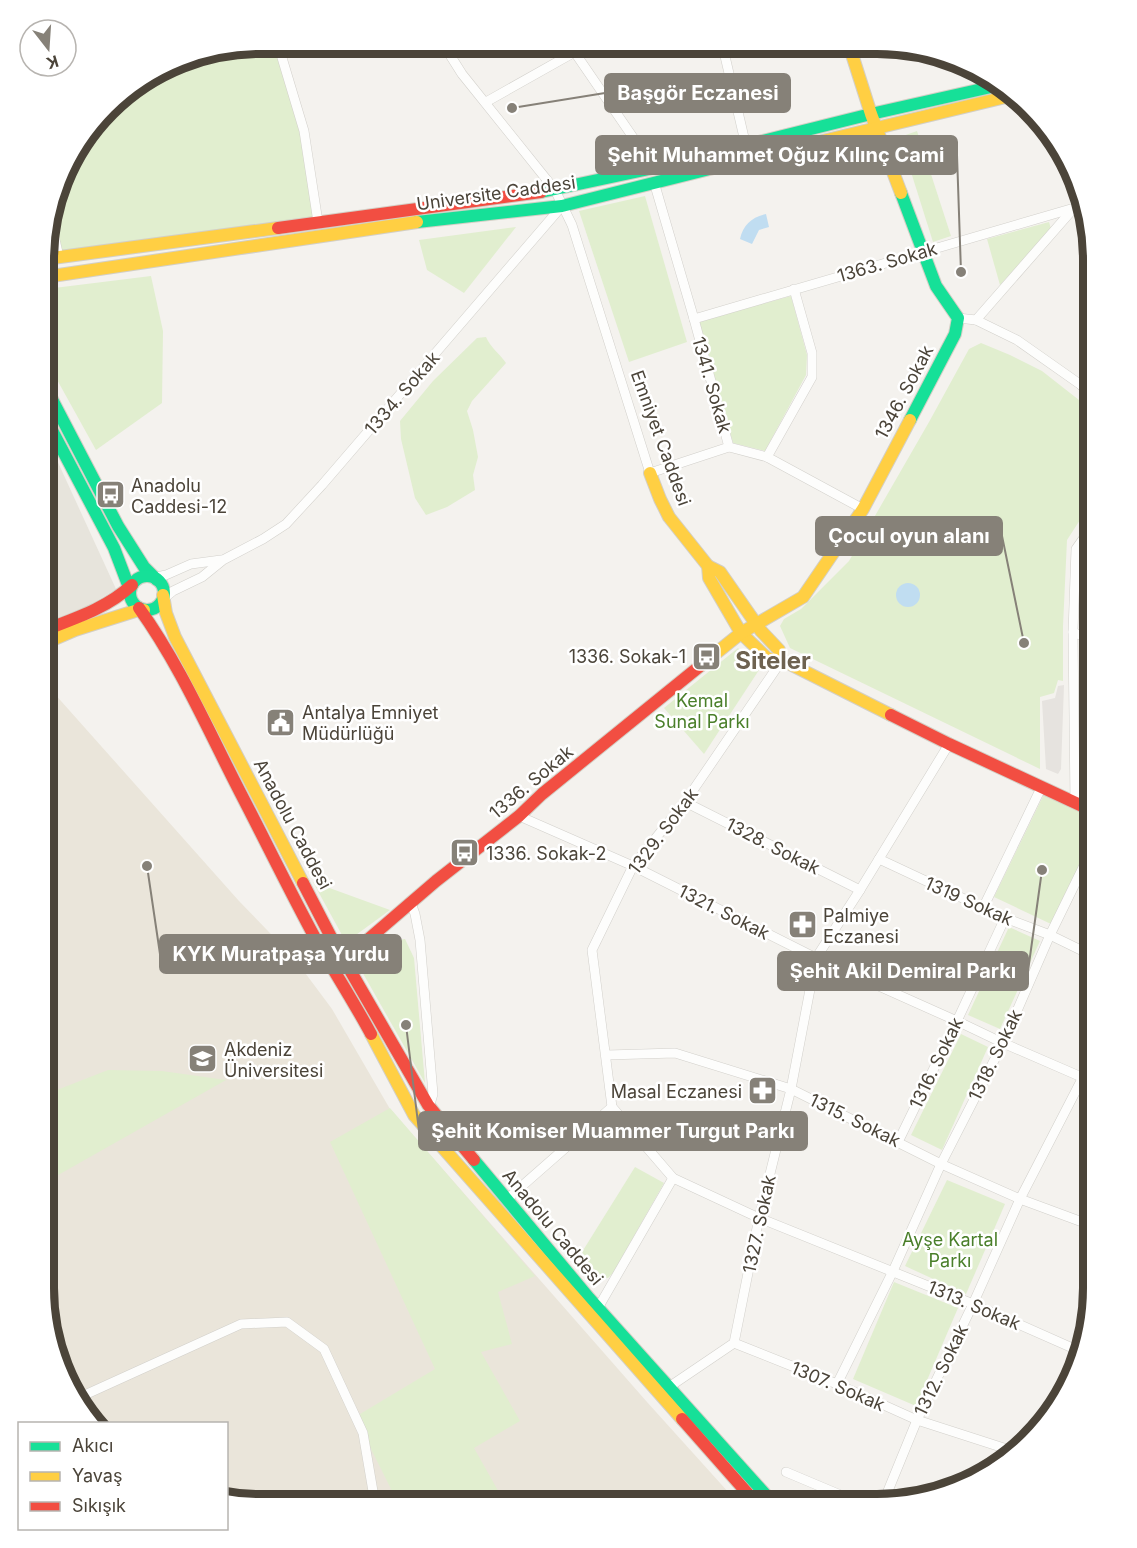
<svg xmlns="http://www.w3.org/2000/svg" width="1137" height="1548" font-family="Inter,sans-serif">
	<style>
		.residential { fill: #e7e4dc }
		.education { fill: #eae5da }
		.green { fill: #e1eecf }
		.parking { fill: #e6e3df }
		.water { fill: #c0ddf1 }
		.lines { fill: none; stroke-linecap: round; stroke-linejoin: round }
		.street-casing { stroke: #d2d0cb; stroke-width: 10 }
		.fast-casing { stroke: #d3cfc5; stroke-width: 14 }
		.slow-casing { stroke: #d3cfc5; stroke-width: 14 }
		.jam-casing { stroke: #d3cfc5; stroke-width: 14 }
		.street { stroke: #fdfdfc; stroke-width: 9 }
		.fast { stroke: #16e098; stroke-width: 12 }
		.slow { stroke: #ffcf43; stroke-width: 12 }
		.jam { stroke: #f24e42; stroke-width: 12 }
		.labels { text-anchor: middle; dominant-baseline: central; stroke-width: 5; stroke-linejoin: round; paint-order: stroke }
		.street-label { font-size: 18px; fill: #4b4439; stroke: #fff }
		.poi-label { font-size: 18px; fill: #4b4439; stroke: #fff; text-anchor: start }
		.park-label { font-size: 18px; fill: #4a7f2a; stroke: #fff }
		.district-label { font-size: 24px; font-weight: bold; fill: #6e6250; stroke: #fff }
		.rim { fill: none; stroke: #4b4439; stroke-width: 8 }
		.leader { fill: none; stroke: #868178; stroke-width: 2 }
		.callout-dot { fill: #868178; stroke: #fff; stroke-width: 2 }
		.callout { fill: #868178; stroke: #868178; stroke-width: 2 }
		.callout-label { font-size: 20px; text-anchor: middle; font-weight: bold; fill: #fff }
	</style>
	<rect width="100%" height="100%" fill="#f4f2ee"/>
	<polygon class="residential" points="45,434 116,589 88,606 45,623"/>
	<polygon class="education" points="45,683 239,901 294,958 332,1009 390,1109 647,1402 739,1504 232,1503 227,1501 226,1424 100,1423 66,1384 44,1289"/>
	<g class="green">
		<polygon points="260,44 284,44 278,46 304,131 318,222 59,257 50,218 72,152 117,97 190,55"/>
		<polygon points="917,131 951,236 933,242 900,137"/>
		<polygon points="645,196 687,342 629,362 579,211"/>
		<polygon points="1049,222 1051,229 1000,285 987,239"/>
		<polygon points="516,227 464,293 427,270 419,240"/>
		<polygon points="151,276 163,331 162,403 96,450 45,358 45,291 54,288"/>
		<polygon points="791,296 807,355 806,375 765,451 733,443 699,321"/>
		<path d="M 486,337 C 490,347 500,354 506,363 L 472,401 L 467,411 L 473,430 L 478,457 L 473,475 L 475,490 L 447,507 L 426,515 L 415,498 L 401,439 L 400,421 L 433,381 L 477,338 Z"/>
		<polygon points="981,343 1010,355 1042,371 1093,411 1093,500 1067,540 1063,626 1063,681 1058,680 1054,693 1040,697 1040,769 790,648 780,626 784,619 801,609 849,561 929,422 969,349"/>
		<polygon points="738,648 759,670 704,754 664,708"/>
		<polygon points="1045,792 1093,816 1093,836 1051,924 994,897"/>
		<polygon points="313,882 390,910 349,940 342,935"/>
		<polygon points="1009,927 1040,941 1000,1029 968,1015"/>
		<polygon points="405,939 414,958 425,1083 360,968 392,941"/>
		<polygon points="961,1034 988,1047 942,1150 911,1135"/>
		<polygon points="108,1070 162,1071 226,1080 44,1183 44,1095"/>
		<polygon points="390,1108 535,1276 498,1292 512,1344 481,1352 520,1421 474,1448 505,1503 384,1503 382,1499 391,1489 355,1417 435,1369 330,1142"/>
		<polygon points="635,1167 664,1183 613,1273 608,1278 600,1278 594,1272 582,1252"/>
		<polygon points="947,1180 1005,1204 966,1294 905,1266"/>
		<polygon points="894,1282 958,1308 916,1406 853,1379"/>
	</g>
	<g class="parking">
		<polygon points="1086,648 1093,650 1093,702 1086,702"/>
		<polygon points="1064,685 1061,769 1058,774 1046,769 1042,701 1055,698 1058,686"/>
	</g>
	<g class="water">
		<path d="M 766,214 L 769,227 L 759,230 L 752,244 L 740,239 C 743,225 752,217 766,214 Z"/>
		<circle cx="908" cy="595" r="12"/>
	</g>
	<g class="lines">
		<defs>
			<g id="street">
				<polyline points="303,44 280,51 304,131 318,222"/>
				<polyline points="445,44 450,55 462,74 555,190 572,225 650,473 729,447"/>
				<polyline points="569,44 654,168"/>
				<polyline points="704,45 724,52 750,45"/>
				<polyline points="724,52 746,146"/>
				<polyline points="486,102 589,44"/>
				<polyline points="654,182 694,319 729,447 767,457 863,509"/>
				<polyline points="50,218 59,257"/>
				<polyline points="958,318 976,320 1017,340 1081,385 1093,396"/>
				<polyline points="694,319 1081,206"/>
				<polyline points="976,320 1074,208"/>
				<polyline points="1081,385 1093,372"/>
				<polyline points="767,457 812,377 812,353 794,289"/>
				<polyline points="152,578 166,575 191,564 221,560"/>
				<polyline points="162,600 173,591 202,577 223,560 263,539 286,524 322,485 562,206"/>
				<polyline points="1073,632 1093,641"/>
				<polyline points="782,660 685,802 633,866 592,950 612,1107 673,1178 759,1218 973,1304 1077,1350"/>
				<polyline points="685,802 860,890"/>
				<polyline points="1075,802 1073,632 1076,549 1093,525"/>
				<polyline points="519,816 633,866 816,958 957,1021 1003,1043 1093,1082"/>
				<polyline points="879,859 1005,918 1050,935 1093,956"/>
				<polyline points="411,903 415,914 420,940 433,1094 431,1101 428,1105"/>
				<polyline points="983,908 1042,786"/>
				<polyline points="607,1055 675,1053 791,1089 941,1164 1020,1199 1093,1226"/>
				<polyline points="898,1142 957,1021 1005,918"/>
				<polyline points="506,1200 612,1107"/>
				<polyline points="598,1308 673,1178"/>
				<polyline points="734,1343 837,1384 917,1420 1010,1450"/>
				<polyline points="837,1384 893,1271 941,1164 1003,1043 1050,935 1093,847"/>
				<polyline points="669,1387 734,1343 759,1218 791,1089 816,958 860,890 949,744"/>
				<polyline points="78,1398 241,1324 287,1322 324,1349 363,1433 375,1503"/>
				<polyline points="786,1472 862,1504"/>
				<polyline points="883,1503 917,1420 973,1304 1020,1199 1083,1077"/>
			</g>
			<g id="fast">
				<polyline points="541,192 654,168 871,114 1000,85"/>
				<polyline points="901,193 936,286 958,318 955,334 910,420"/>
				<polyline points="417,222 562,206 781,151"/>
				<polyline points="45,386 118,526 144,567 157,580"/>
				<polyline points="45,417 114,548 130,590"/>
				<circle cx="147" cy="593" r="17"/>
				<polyline points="474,1160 589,1298 774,1504"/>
			</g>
			<g id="slow">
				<polyline points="849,45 871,114 901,193"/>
				<polyline points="781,151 1014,95"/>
				<polyline points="45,259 278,228"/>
				<polyline points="45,277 417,222"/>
				<polyline points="650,473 660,499 669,517 708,566 709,578 741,633 768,659 782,660 891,715"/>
				<polyline points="708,566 720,572 761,631 779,650 782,660"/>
				<polyline points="163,595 166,613 175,637 303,883"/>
				<polyline points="45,643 75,630 135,611 144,610"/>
				<polyline points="700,666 741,633 803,597 863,509 910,420"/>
				<polyline points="371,1034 414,1115 682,1419"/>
			</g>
			<g id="jam">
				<polyline points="278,228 541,192"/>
				<path d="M 139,608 C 180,665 208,730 240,792 C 267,844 292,896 320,947 C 337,976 355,1004 371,1034"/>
				<path d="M 45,630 C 76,618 107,608 132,585"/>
				<polyline points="891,715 949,744 1093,811"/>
				<polyline points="303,883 332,939 428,1105 474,1160"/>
				<polyline points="343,959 350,955 436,881 519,816 542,794 700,666"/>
				<polyline points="682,1419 757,1504"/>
			</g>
		</defs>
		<use href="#street" class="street-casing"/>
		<use href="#fast" class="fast-casing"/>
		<use href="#slow" class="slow-casing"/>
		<use href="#jam" class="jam-casing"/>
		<use href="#street" class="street"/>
		<use href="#fast" class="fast"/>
		<use href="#slow" class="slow"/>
		<use href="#jam" class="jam"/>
	</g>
	<defs>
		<symbol id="bus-square" viewBox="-11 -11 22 22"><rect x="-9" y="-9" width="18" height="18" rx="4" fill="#868178" stroke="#fff"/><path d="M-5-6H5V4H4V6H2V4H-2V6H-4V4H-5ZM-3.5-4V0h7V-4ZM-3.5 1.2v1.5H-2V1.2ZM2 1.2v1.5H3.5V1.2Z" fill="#fff"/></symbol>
		<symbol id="civic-square" viewBox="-11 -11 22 22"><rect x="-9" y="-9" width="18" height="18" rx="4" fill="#868178" stroke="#fff"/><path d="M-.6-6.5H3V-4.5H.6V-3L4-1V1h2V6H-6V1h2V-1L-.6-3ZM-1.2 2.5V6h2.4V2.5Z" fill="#fff"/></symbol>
		<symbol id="pharmacy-square" viewBox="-11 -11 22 22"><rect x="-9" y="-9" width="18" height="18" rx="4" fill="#868178" stroke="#fff"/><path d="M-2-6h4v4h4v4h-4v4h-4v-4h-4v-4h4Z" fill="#fff"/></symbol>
		<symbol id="university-square" viewBox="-11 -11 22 22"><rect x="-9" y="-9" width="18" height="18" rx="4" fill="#868178" stroke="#fff"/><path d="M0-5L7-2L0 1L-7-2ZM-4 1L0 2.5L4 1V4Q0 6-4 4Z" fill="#fff"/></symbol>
	</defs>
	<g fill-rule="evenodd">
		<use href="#bus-square" x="94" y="478" width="33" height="33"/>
		<use href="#bus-square" x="690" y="640" width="33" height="33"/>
		<use href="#civic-square" x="264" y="706" width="33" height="33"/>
		<use href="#bus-square" x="448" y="836" width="33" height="33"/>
		<use href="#pharmacy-square" x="786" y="908" width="33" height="33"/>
		<use href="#university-square" x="186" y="1042" width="33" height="33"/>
		<use href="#pharmacy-square" x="746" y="1074" width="33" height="33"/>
	</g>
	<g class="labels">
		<g class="street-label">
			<text transform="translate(496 193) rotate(-8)">Universite Caddesi</text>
			<text transform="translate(887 262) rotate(-16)">1363. Sokak</text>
			<text transform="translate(712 385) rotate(74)">1341. Sokak</text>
			<text transform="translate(904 392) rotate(-62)">1346. Sokak</text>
			<text transform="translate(402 393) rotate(-49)">1334. Sokak</text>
			<text transform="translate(661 438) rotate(70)">Emniyet Caddesi</text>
			<text transform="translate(531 782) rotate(-40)">1336. Sokak</text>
			<text transform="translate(293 824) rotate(62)">Anadolu Caddesi</text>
			<text transform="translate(663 831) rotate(-53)">1329. Sokak</text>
			<text transform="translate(773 846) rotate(27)">1328. Sokak</text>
			<text transform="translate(969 901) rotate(24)">1319 Sokak</text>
			<text transform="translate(724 912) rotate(27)">1321. Sokak</text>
			<text transform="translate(995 1055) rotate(-64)">1318. Sokak</text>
			<text transform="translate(936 1063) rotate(-64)">1316. Sokak</text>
			<text transform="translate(855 1120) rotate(26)">1315. Sokak</text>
			<text transform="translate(759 1224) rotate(-78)">1327. Sokak</text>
			<text transform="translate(553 1227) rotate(50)">Anadolu Caddesi</text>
			<text transform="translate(974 1305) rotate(23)">1313. Sokak</text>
			<text transform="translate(941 1370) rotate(-64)">1312. Sokak</text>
			<text transform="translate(838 1386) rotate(23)">1307. Sokak</text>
		</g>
		<g class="poi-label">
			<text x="131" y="485">Anadolu<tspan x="131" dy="21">Caddesi-12</tspan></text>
			<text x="686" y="656" text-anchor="end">1336. Sokak-1</text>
			<text x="302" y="712">Antalya Emniyet<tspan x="302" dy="21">Müdürlüğü</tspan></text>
			<text x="486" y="853">1336. Sokak-2</text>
			<text x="823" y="915">Palmiye<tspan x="823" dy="21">Eczanesi</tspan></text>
			<text x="224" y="1049">Akdeniz<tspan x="224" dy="21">Üniversitesi</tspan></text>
			<text x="742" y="1091" text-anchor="end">Masal Eczanesi</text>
		</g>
		<g class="park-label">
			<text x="702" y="700">Kemal<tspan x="702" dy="21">Sunal Parkı</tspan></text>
			<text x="950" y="1239">Ayşe Kartal<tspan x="950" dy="21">Parkı</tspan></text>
		</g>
		<g class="district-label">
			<text x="773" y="660">Siteler</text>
		</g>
	</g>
	<path d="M0 0H1137V1548H0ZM260 54H877A206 206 0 0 1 1083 260V1288A206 206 0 0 1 877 1494H260A206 206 0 0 1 54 1288V260A206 206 0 0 1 260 54Z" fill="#fff" fill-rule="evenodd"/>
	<path class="rim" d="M260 54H877A206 206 0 0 1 1083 260V1288A206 206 0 0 1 877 1494H260A206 206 0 0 1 54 1288V260A206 206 0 0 1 260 54Z"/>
	<path class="leader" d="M512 108L605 93M961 272L957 155M1024 643L1002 536M147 866L160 954M1042 870L1028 971M406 1025L419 1131"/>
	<g class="callout-dot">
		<circle cx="512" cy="108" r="6"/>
		<circle cx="961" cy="272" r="6"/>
		<circle cx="1024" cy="643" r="6"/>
		<circle cx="147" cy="866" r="6"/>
		<circle cx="1042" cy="870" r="6"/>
		<circle cx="406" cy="1025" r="6"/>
	</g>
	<g class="callout">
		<rect x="605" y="74" width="185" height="38" rx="6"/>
		<rect x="596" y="136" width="361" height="38" rx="6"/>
		<rect x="816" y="517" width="186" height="38" rx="6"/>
		<rect x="160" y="935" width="241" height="38" rx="6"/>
		<rect x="778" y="952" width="250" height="38" rx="6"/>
		<rect x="419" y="1112" width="388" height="38" rx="6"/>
	</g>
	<g class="callout-label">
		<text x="698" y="100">Başgör Eczanesi</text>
		<text x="776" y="162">Şehit Muhammet Oğuz Kılınç Cami</text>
		<text x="909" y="543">Çocul oyun alanı</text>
		<text x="281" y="961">KYK Muratpaşa Yurdu</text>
		<text x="903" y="978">Şehit Akil Demiral Parkı</text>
		<text x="613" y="1138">Şehit Komiser Muammer Turgut Parkı</text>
	</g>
	<rect x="18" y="1422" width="210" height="108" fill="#ffffff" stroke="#b7b4b0" stroke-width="1.5"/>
	<rect x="30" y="1442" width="30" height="9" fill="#16e098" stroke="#b7b4b0" stroke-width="1.5"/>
	<text x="72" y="1452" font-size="18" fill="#4b4439">Akıcı</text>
	<rect x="30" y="1472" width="30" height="9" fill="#ffcf43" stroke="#b7b4b0" stroke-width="1.5"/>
	<text x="72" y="1482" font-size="18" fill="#4b4439">Yavaş</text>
	<rect x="30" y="1502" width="30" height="9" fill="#f24e42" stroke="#b7b4b0" stroke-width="1.5"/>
	<text x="72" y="1512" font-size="18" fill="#4b4439">Sıkışık</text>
	<g transform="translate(48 48) rotate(163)"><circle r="28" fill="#ffffff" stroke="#b7b4b0" stroke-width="1.5"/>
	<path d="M0-4.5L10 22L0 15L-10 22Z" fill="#868178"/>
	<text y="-9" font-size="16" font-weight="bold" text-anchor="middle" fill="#4b4439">K</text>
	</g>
</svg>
